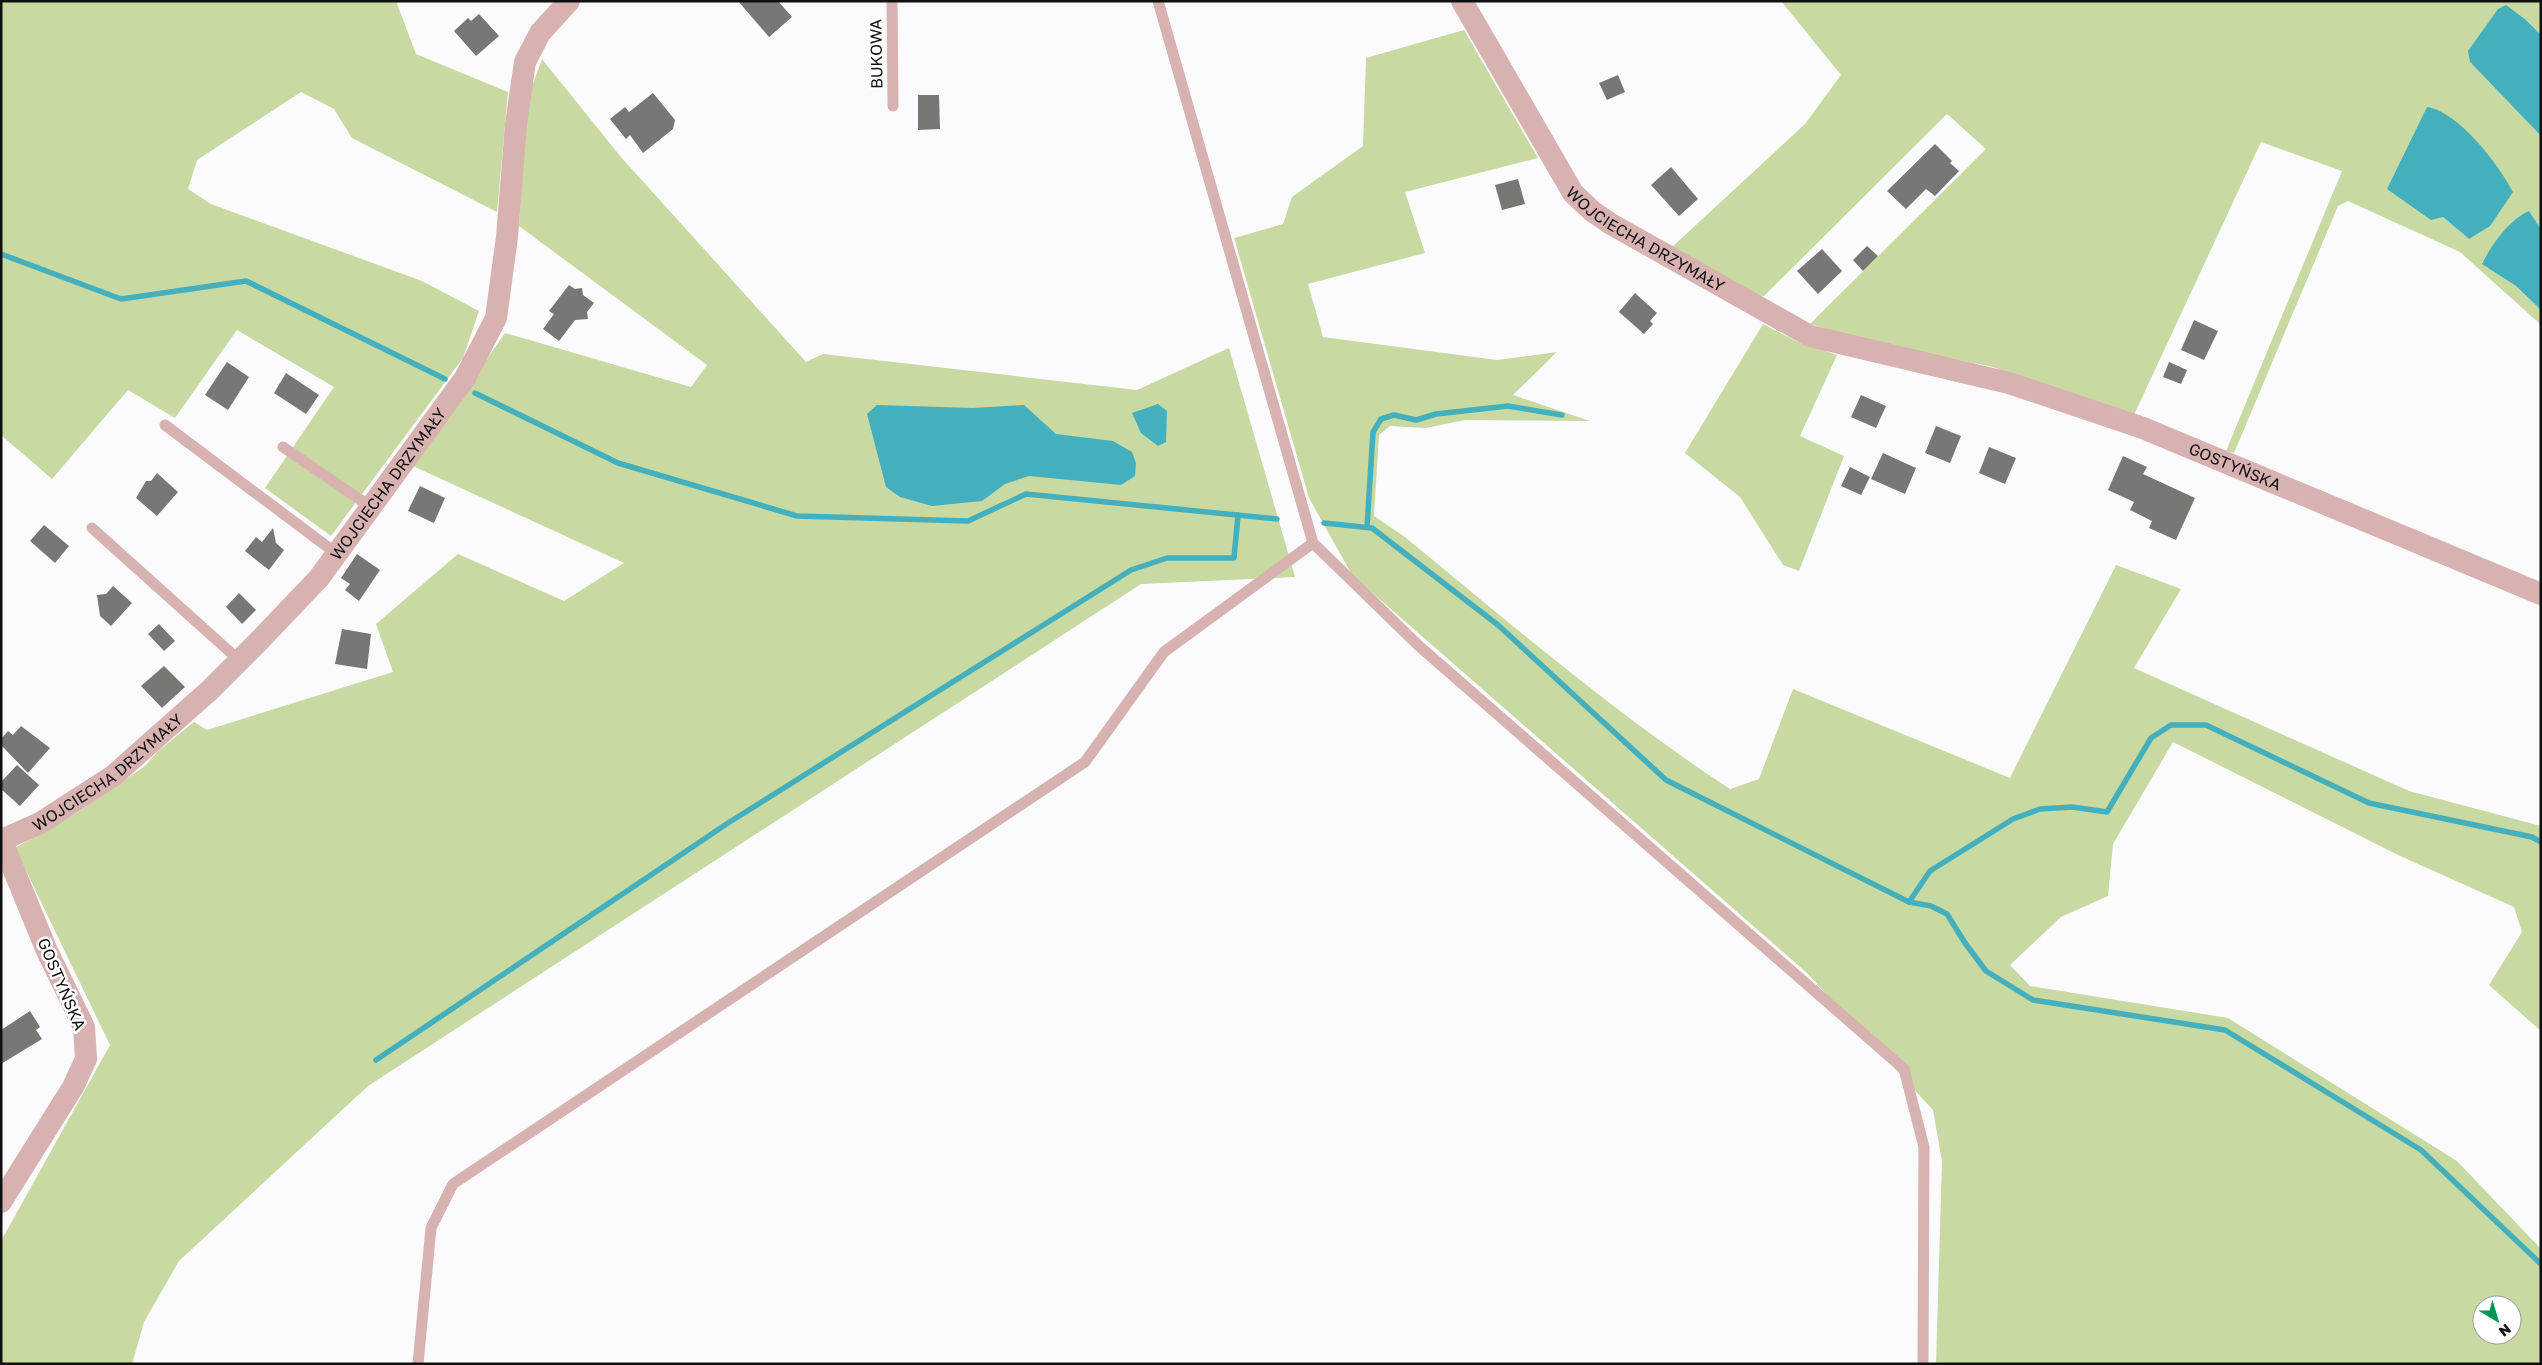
<svg xmlns="http://www.w3.org/2000/svg" width="2542" height="1365" font-family="'Golos Text',sans-serif">
	<style>
		.green { fill: #c8d9a1; fill-rule: evenodd }
		.water { fill: #44b0be }
		.lines { fill: none; stroke-linecap: round; stroke-linejoin: round }
		.stream { stroke: #44b0be; stroke-width: 5.5 }
		.building { fill: #787776 }
		.lane { stroke: #d8b2b1; stroke-width: 11 }
		.street { stroke: #d8b2b1; stroke-width: 22 }
		.labels { text-anchor: middle; dominant-baseline: central; stroke-width: 5; stroke-linejoin: round; paint-order: stroke }
		.street-label { font-size: 16px; fill: #101011; stroke: #fff }
	</style>
	<rect width="100%" height="100%" fill="#fbfbfd"/>
	<g class="green">
		<polygon points="1,1 396,1 416,54 508,92 497,212 352,138 334,109 301,92 197,160 188,189 211,204 422,281 479,311 463,358 331,536 265,488 334,387 237,330 175,418 128,390 52,479 1,435"/>
		<path d="M 1781,1 L 2541,1 L 2541,35 L 2526,20 L 2470,62 L 2541,136 L 2541,229 L 2529,211 L 2482,263 L 2516,286 L 2541,310 L 2541,329 L 2539,323 L 2460,252 L 2348,201 L 2338,206 L 2234,453 L 2226,451 L 2342,171 L 2261,142 L 2133,417 L 1993,367 L 1872,342 L 1810,324 L 1986,149 L 1947,114 L 1764,296 L 1752,297 L 1671,248 L 1805,124 L 1841,75 ZM 2427,108 L 2469,239 L 2443,217 L 2413,140 Z"/>
		<path d="M 1464,30 L 1538,158 L 1405,192 L 1425,253 L 1308,284 L 1323,337 L 1497,360 L 1557,352 L 1513,395 L 1590,421 L 1465,420 L 1426,428 L 1390,426 L 1379,435 L 1374,516 L 1405,537 C 1511,624 1615,714 1730,789 L 1759,779 L 1793,689 L 2010,778 L 2116,565 L 2181,589 L 2134,668 L 2409,791 L 2541,826 L 2541,1031 L 2489,985 L 2522,932 L 2514,907 L 2398,855 L 2173,742 L 2113,844 L 2108,896 L 2061,917 L 2010,965 L 2030,986 L 2228,1018 L 2457,1161 L 2541,1249 L 2541,1364 L 1936,1364 L 1942,1161 L 1933,1110 L 1807,973 L 1352,575 L 1309,498 L 1234,238 L 1283,224 L 1292,197 L 1363,146 L 1366,58 ZM 2482,1305 L 2512,1305 L 2512,1335 L 2482,1335 Z"/>
		<polygon points="542,59 620,156 806,362 823,354 1137,390 1229,348 1295,577 1141,584 368,1086 179,1261 144,1322 132,1364 1,1364 1,1241 110,1045 15,848 78,812 145,766 158,751 194,722 207,730 393,672 376,624 458,554 564,601 624,563 413,466 505,333 691,387 707,365 519,226 527,100"/>
		<polygon points="1763,324 1798,342 1837,355 1800,436 1844,456 1799,571 1783,565 1740,497 1685,453"/>
	</g>
	<g class="water">
		<polygon points="2506,5 2526,20 2541,35 2541,136 2470,62 2468,51 2498,9"/>
		<path d="M 2427,107 C 2459,112 2499,165 2513,192 L 2490,226 L 2469,239 L 2443,217 L 2431,220 L 2387,189 Z"/>
		<path d="M 2529,211 L 2541,229 L 2541,310 L 2516,286 L 2482,264 C 2492,244 2509,220 2529,211 Z"/>
		<polygon points="1158,404 1167,411 1166,442 1158,446 1141,433 1132,413"/>
		<polygon points="877,405 973,408 1024,405 1056,434 1113,441 1132,452 1136,463 1135,476 1121,485 1029,476 1005,484 982,501 932,506 900,497 886,487 867,414"/>
	</g>
	<g class="lines">
		<g class="stream">
			<polyline points="1,254 121,299 246,281 445,379"/>
			<polyline points="475,393 618,463 797,516 968,521 1026,494 1277,519"/>
			<polyline points="1324,523 1372,528 1498,625 1666,780 1909,902 1930,871 2013,819 2040,809 2072,807 2107,812 2151,738 2171,725 2206,725 2369,803 2532,837 2541,842"/>
			<polyline points="1367,527 1373,432 1381,419 1394,415 1416,420 1436,414 1508,406 1562,415"/>
			<polyline points="1909,902 1931,906 1947,914 1965,943 1986,971 2033,1000 2225,1030 2421,1150 2541,1264"/>
			<polyline points="376,1060 728,823 1131,570 1167,558 1234,558 1238,515"/>
		</g>
	</g>
	<g class="building">
		<polygon points="738,1 778,1 792,17 769,37"/>
		<polygon points="479,14 499,36 476,56 454,31 468,18 471,21"/>
		<polygon points="1618,75 1625,92 1607,100 1599,83"/>
		<polygon points="653,93 675,120 673,129 643,153 630,135 626,139 610,119 625,107 629,112"/>
		<polygon points="918,95 939,95 940,129 918,130"/>
		<polygon points="1935,144 1952,161 1950,163 1959,171 1935,196 1926,189 1906,209 1887,191"/>
		<polygon points="1671,167 1698,199 1679,216 1651,185"/>
		<polygon points="1518,179 1525,204 1502,210 1495,185"/>
		<polygon points="1867,246 1878,256 1863,271 1853,260"/>
		<polygon points="1822,249 1842,271 1818,294 1797,271"/>
		<polygon points="569,285 575,289 582,288 583,295 594,303 587,312 588,319 575,320 559,341 543,329 554,314 549,311"/>
		<polygon points="1635,293 1657,313 1650,321 1653,324 1644,334 1619,312"/>
		<polygon points="2194,320 2218,331 2204,360 2181,350"/>
		<polygon points="227,362 249,377 228,410 205,395"/>
		<polygon points="2169,362 2187,370 2181,384 2163,377"/>
		<polygon points="286,373 319,395 306,414 274,393"/>
		<polygon points="1861,395 1886,406 1876,428 1851,417"/>
		<polygon points="1936,426 1961,436 1950,463 1925,453"/>
		<polygon points="1989,447 2016,458 2005,484 1979,473"/>
		<polygon points="1883,453 1916,468 1905,494 1871,479"/>
		<polygon points="2123,456 2147,467 2143,474 2195,498 2176,540 2149,528 2152,521 2130,510 2134,502 2108,490"/>
		<polygon points="1850,467 1870,477 1861,495 1841,486"/>
		<polygon points="157,473 178,492 157,516 136,498 146,481 151,481"/>
		<polygon points="420,486 445,498 434,523 408,511"/>
		<polygon points="44,525 69,546 55,563 30,541"/>
		<polygon points="273,528 276,543 284,550 269,570 245,551 256,537 262,542"/>
		<polygon points="357,554 380,570 359,601 345,590 350,584 341,578"/>
		<polygon points="113,586 132,603 111,626 100,616 97,595 106,594"/>
		<polygon points="239,593 256,610 242,624 226,607"/>
		<polygon points="159,624 175,641 164,651 148,634"/>
		<polygon points="342,629 371,634 367,669 335,664"/>
		<polygon points="164,666 185,687 162,708 141,686"/>
		<polygon points="21,726 50,748 28,773 1,745 1,739 8,731 13,735"/>
		<polygon points="17,765 39,785 20,806 1,789 1,782"/>
		<polygon points="30,1011 40,1027 36,1030 42,1039 1,1064 1,1030"/>
	</g>
	<g class="lines">
		<g class="lane">
			<polyline points="892,1 893,106"/>
			<polyline points="1158,1 1313,543 1419,646 1904,1069 1924,1147 1923,1364"/>
			<polyline points="165,425 337,554"/>
			<polyline points="283,447 371,507"/>
			<polyline points="92,528 240,661"/>
			<polyline points="418,1364 431,1228 453,1184 1085,762 1164,652 1313,543"/>
		</g>
		<g class="street">
			<path id="s1" d="M 1462,1 L 1573,193 L 1592,211 L 1611,224 L 1810,336 L 2009,383 L 2143,428 L 2541,594"/>
			<polyline points="1,839 47,951 84,1027 86,1059 73,1087 1,1202"/>
			<path id="s2" d="M 2,840 L 40,823 L 113,776 L 210,690 L 260,640 L 319,578 L 465,378 L 496,318 L 507,237 L 516,124 L 525,62 L 540,33 L 569,1"/>
		</g>
	</g>
	<g class="labels">
		<g class="street-label">
			<text transform="translate(876 54) rotate(-91)">BUKOWA</text>
			<text stroke="none"><textPath href="#s1" startOffset="308">WOJCIECHA DRZYMAŁY</textPath></text>
			<text stroke="none"><textPath href="#s1" startOffset="945">GOSTYŃSKA</textPath></text>
			<text stroke="none"><textPath href="#s2" startOffset="531">WOJCIECHA DRZYMAŁY</textPath></text>
			<text stroke="none"><textPath href="#s2" startOffset="126">WOJCIECHA DRZYMAŁY</textPath></text>
			<text transform="translate(62 984) rotate(67)">GOSTYŃSKA</text>
		</g>
	</g>
	<rect width="2542" height="1365" fill="none" stroke="#101011" stroke-width="5"/>
	<g transform="translate(2497 1320) rotate(142)"><circle r="24" fill="#ffffff" stroke="#9f9fa0"/>
	<path d="M0-4L9 19L0 12L-9 19Z" fill="#009556"/>
	<text y="-8" font-size="14" font-weight="bold" text-anchor="middle" fill="#101011">N</text>
	</g>
</svg>
